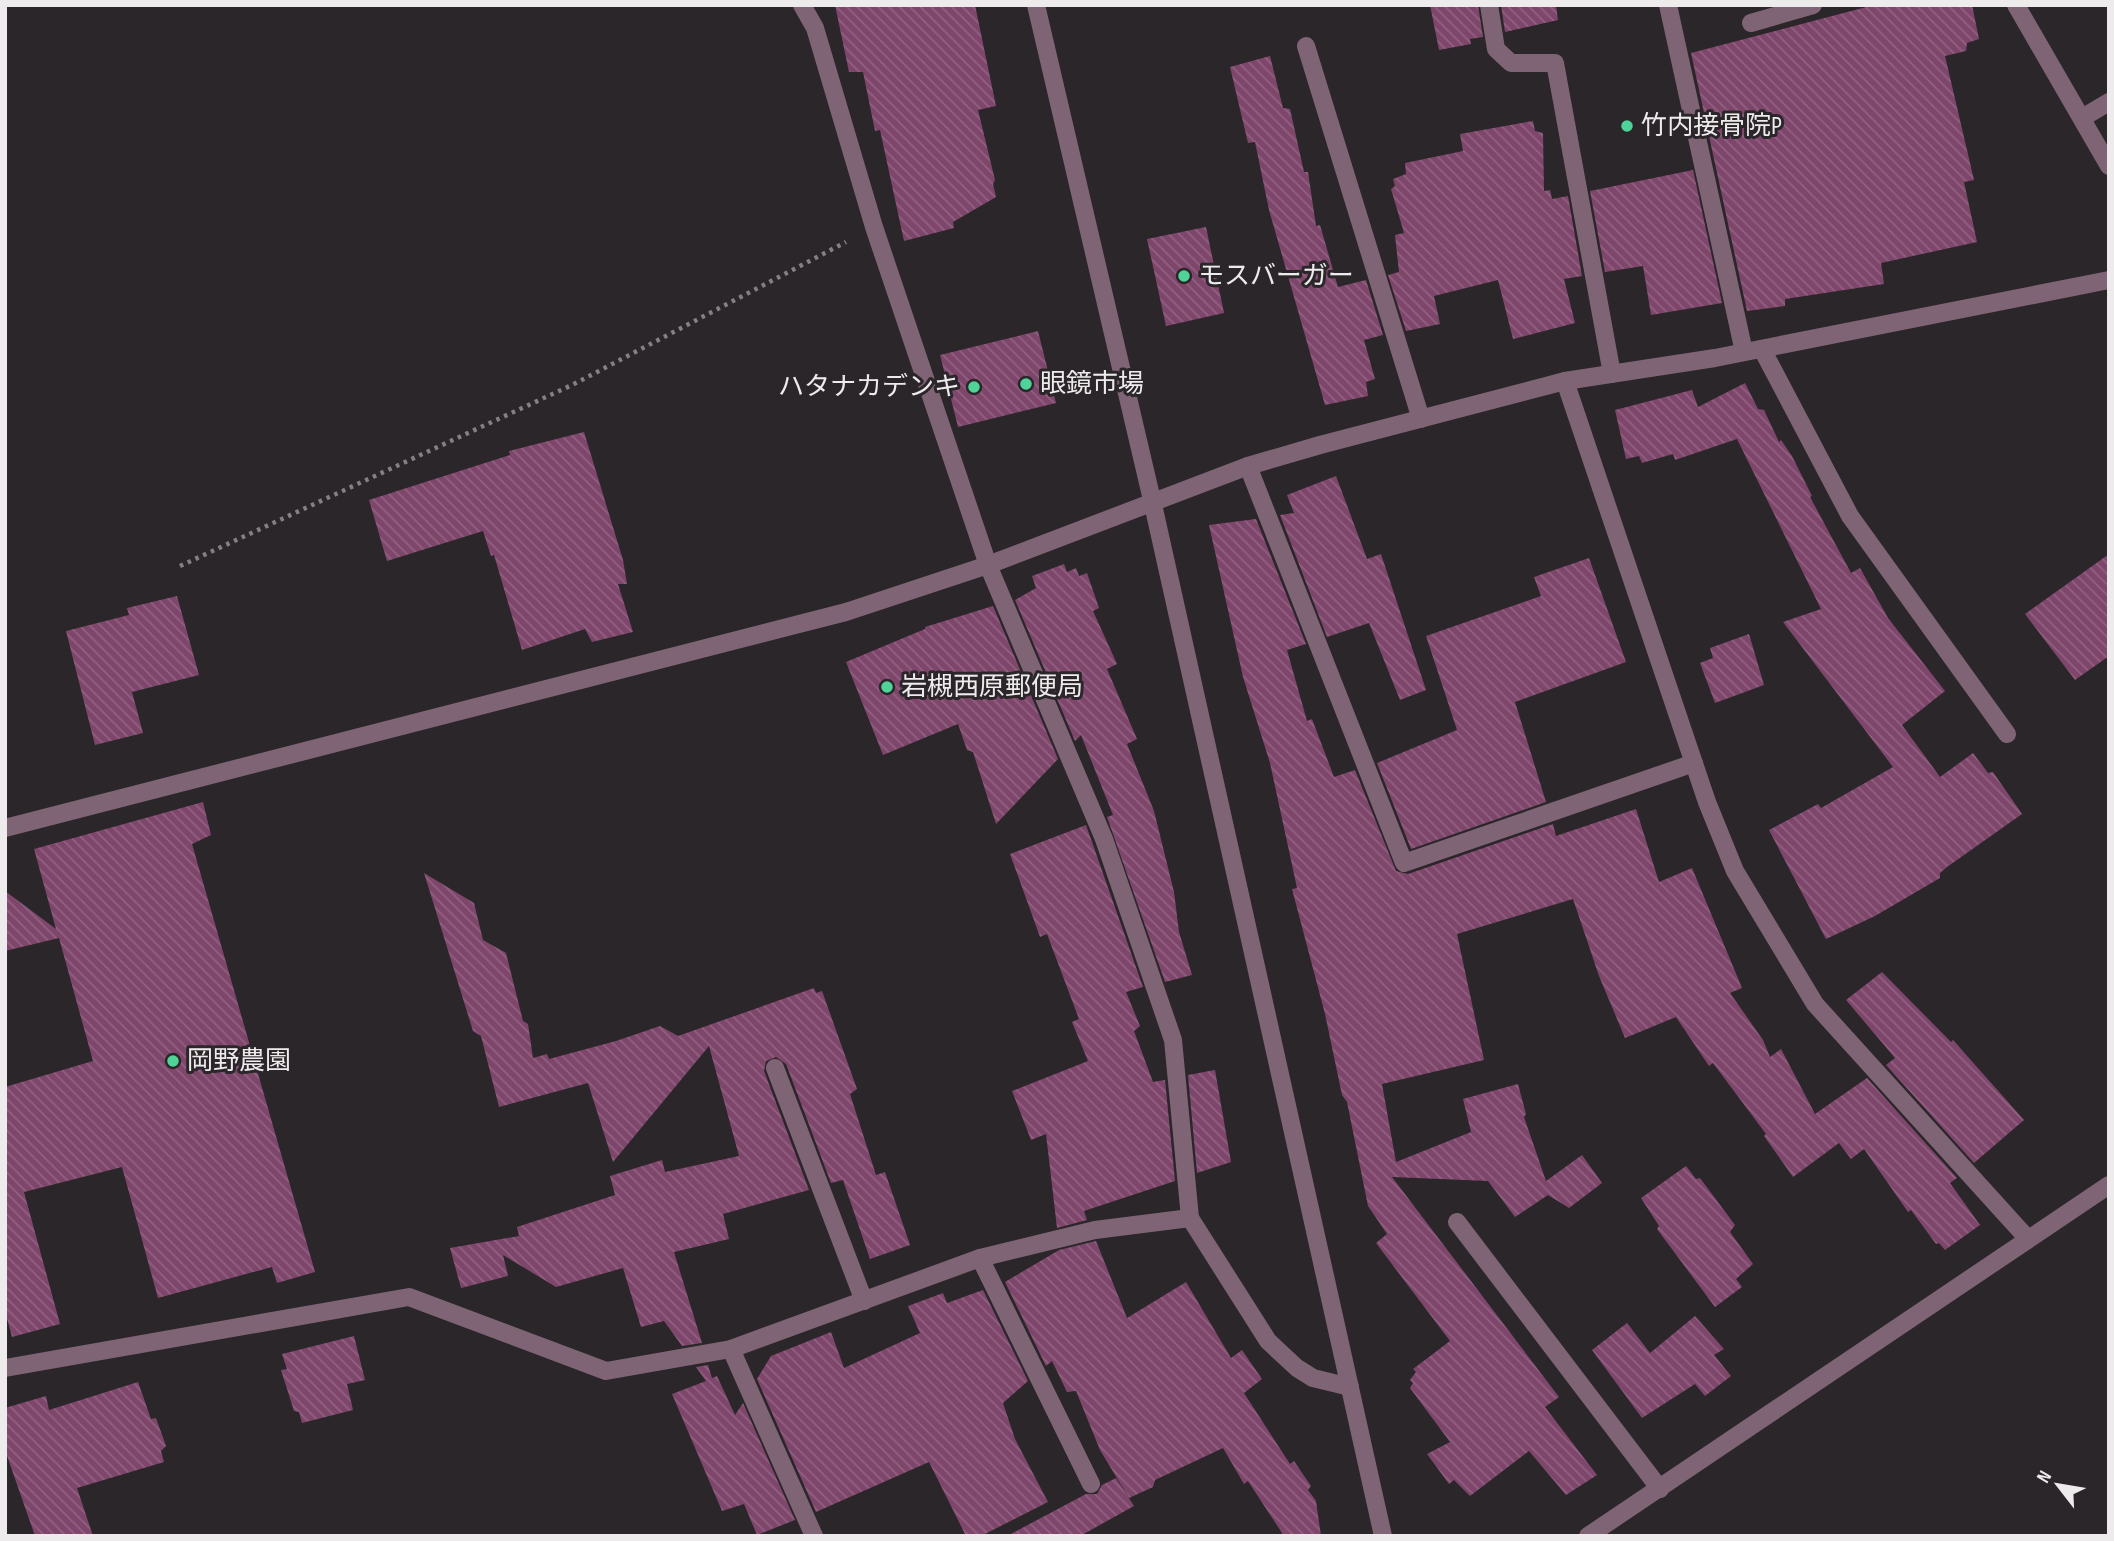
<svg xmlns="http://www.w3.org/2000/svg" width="2114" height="1541" font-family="'Sofia Sans Condensed','Noto Sans JP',sans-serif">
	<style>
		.building { fill: url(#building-back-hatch) }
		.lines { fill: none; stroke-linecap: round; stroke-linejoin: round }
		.path { stroke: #858183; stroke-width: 4.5; stroke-dasharray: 3.5 5; stroke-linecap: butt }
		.service { stroke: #7f6475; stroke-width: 18 }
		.minor { stroke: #7f6475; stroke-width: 18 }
		.tertiary { stroke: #7f6475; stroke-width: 18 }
		.poi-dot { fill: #50d398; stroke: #2b2629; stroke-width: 2.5 }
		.labels { text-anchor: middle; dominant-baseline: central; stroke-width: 6; stroke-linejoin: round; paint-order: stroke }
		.poi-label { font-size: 26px; fill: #eeebed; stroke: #2b2629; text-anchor: start }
	</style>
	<defs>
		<pattern id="building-back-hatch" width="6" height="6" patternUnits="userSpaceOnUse" patternTransform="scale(1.75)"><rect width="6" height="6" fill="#7f466c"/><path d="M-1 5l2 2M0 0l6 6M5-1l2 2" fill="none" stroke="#916181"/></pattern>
	</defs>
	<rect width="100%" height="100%" fill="#2b2629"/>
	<g class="building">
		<polygon points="835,5 975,5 996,106 978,110 995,180 993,184 996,197 953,222 954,228 904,241 880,130 875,131 863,72 849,72"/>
		<polygon points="1430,5 1478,5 1483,37 1470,39 1471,44 1439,50"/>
		<polygon points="1501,5 1556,5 1558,20 1505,32"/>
		<polygon points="1874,5 1972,5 1979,39 1967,43 1966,51 1945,56 1974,180 1964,182 1977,242 1881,263 1884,284 1785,299 1785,306 1747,311 1691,53"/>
		<polygon points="1270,56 1283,108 1290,109 1304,172 1308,172 1316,226 1320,225 1338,287 1366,280 1383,335 1364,340 1375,379 1366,382 1368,396 1325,405 1269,210 1255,142 1248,143 1230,67"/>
		<polygon points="1533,121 1535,131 1543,133 1544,191 1550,190 1552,199 1568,196 1582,276 1564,279 1575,323 1513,339 1498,280 1434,296 1440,324 1406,331 1388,275 1399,272 1395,235 1404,233 1391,189 1395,186 1393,179 1406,174 1405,163 1463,151 1460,134"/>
		<polygon points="1693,170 1722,303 1651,315 1643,266 1605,272 1590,191"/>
		<polygon points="1206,227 1224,313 1166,326 1147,239"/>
		<polygon points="1038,331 1056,403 958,427 940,355"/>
		<polygon points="1745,383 1758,409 1764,410 1779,442 1781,440 1792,456 1812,496 1810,497 1851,573 1860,568 1888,618 1945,691 1902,725 1940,777 1973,753 1988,773 1993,772 2022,814 1947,867 1940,873 1940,878 1875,916 1826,939 1769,830 1818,804 1821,808 1893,767 1783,622 1821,609 1737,439 1675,460 1673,454 1642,463 1639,456 1626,459 1615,410 1692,390 1698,407"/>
		<polygon points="584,432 623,560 627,584 618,584 633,632 592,642 585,629 522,650 494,555 491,556 483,531 387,561 369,500 510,455 509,451"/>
		<polygon points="1336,476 1367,559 1381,554 1426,690 1400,700 1369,623 1327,637 1280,515 1294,513 1287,495"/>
		<polygon points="1256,519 1306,644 1287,650 1307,721 1312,719 1334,777 1355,770 1396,871 1408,874 1553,824 1556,836 1636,809 1659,882 1692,868 1742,988 1730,993 1763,1040 1770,1057 1781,1049 1815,1114 1867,1078 1957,1178 1950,1183 1980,1225 1945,1250 1939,1243 1936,1244 1911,1210 1908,1212 1864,1149 1851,1159 1839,1143 1793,1177 1764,1136 1766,1134 1713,1063 1709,1066 1676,1017 1625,1038 1599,976 1573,899 1457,934 1484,1060 1382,1084 1396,1162 1471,1132 1463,1099 1518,1084 1526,1114 1524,1117 1546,1181 1582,1155 1602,1183 1569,1208 1548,1195 1515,1217 1488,1181 1392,1177 1559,1397 1545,1407 1597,1475 1566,1495 1529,1451 1470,1496 1454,1480 1449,1484 1427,1454 1450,1442 1410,1388 1413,1383 1410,1380 1416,1372 1413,1369 1450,1341 1376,1243 1387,1234 1368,1206 1347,1102 1342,1095 1325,1014 1292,889 1297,888 1270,763 1243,677 1209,525"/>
		<polygon points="2109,554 2109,656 2075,680 2025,614"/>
		<polygon points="1589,558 1626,662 1515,702 1546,802 1411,849 1377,763 1457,730 1426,636 1541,596 1534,577"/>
		<polygon points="1064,564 1067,572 1076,568 1079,576 1087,573 1099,608 1093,611 1117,664 1107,669 1137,739 1127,744 1154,811 1174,892 1179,932 1192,975 1165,982 1107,817 1113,815 1081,735 1075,741 1015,600 1036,588 1032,576"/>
		<polygon points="177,596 199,675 132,692 143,733 95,745 66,631 129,615 127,608"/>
		<polygon points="993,606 1058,759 996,824 973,752 967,750 958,724 883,755 846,662 925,629 925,627"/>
		<polygon points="1749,634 1764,685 1715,703 1700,663 1713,658 1710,648"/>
		<polygon points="203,802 211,835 192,844 315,1272 277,1283 272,1267 158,1298 122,1167 24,1192 60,1324 12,1337 5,1311 5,1087 93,1061 59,938 5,951 5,891 56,929 34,849"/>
		<polygon points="1086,825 1143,987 1126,992 1140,1026 1134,1031 1153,1082 1165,1080 1175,1181 1084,1211 1087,1220 1057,1228 1046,1134 1031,1140 1012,1091 1088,1061 1072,1022 1079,1019 1047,934 1040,937 1010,854"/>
		<polygon points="424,873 474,903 483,940 506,953 523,1021 528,1024 533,1058 547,1054 549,1059 616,1041 660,1026 678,1036 814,988 816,993 822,991 857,1089 850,1094 876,1175 885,1172 910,1245 870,1259 843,1180 831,1183 786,1064 776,1057 766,1061 764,1071 809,1190 723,1214 729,1239 674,1252 702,1343 682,1346 664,1321 641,1327 623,1268 556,1287 503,1255 508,1276 461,1288 450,1248 519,1236 517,1227 615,1195 610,1176 662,1160 665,1172 739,1156 709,1046 613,1162 588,1083 499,1107 481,1036 473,1031"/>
		<polygon points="1882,972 1951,1042 1953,1040 2024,1120 1974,1163 1886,1065 1895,1058 1846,1000"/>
		<polygon points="1215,1070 1231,1162 1197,1173 1188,1075"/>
		<polygon points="1686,1166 1696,1179 1700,1178 1735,1225 1730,1232 1753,1264 1736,1279 1742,1287 1715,1307 1657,1229 1659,1226 1641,1198"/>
		<polygon points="1096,1241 1127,1318 1186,1282 1231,1358 1242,1350 1262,1379 1244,1393 1290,1464 1294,1461 1311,1486 1308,1490 1316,1501 1321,1536 1284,1536 1248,1481 1244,1484 1223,1448 1155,1480 1153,1487 1129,1498 1100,1450 1076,1391 1067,1392 1052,1361 1046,1366 1005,1282 1059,1250"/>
		<polygon points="983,1290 1028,1381 1003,1403 1015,1439 1048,1502 981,1536 966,1536 929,1462 816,1512 757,1379 771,1356 831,1332 844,1368 920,1333 908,1306 943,1293 947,1303"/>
		<polygon points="1695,1316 1724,1349 1714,1355 1731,1376 1705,1396 1695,1384 1642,1418 1592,1350 1627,1323 1650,1353"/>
		<polygon points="354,1336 365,1380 347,1384 353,1410 302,1423 299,1412 294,1411 281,1370 287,1369 282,1354"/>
		<polygon points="708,1365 712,1378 717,1376 735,1415 743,1403 795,1520 757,1535 744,1504 722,1511 672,1394 706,1381 696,1367"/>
		<polygon points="138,1382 151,1419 156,1418 166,1446 161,1451 164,1462 77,1488 93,1536 35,1536 5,1450 5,1408 46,1396 49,1410"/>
		<polygon points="1116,1478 1134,1506 1080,1536 1007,1536 1086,1494 1097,1494 1102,1485"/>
	</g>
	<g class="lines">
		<polyline class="path" points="180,566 572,385 846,242"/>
		<g class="service">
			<polyline points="1489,5 1496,49 1511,63 1555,63 1612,374"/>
			<polyline points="1751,23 1813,5"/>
			<polyline points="1762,349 1850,516 2007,734"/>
		</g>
		<g class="minor">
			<polyline points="802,5 815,28 874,227 988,565 1104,839 1173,1040 1190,1218 1268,1341 1297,1368 1313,1378 1350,1387"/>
			<polyline points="1668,5 1744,352"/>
			<polyline points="2016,5 2109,166"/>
			<polyline points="1306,46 1421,419"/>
			<polyline points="2082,118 2109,102"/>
			<polyline points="1565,381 1707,802 1735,871 1815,1004 2028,1239"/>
			<polyline points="1248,466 1404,863 1694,763"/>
			<polyline points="775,1068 864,1301"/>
			<polyline points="1457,1222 1660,1489"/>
			<polyline points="980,1258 1091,1484"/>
			<polyline points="731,1349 814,1536"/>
			<polyline points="5,1368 409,1297 606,1371 731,1349 980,1258 1095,1230 1190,1218"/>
			<polyline points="1588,1536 2109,1185"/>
		</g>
		<g class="tertiary">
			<polyline points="1036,5 1152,500 1383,1536"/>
			<polyline points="5,828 846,612 988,565 1248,466 1320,445 1565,381 1715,358 2109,280"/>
		</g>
	</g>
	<g class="poi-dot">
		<circle cx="1627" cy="126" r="7"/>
		<circle cx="1184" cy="276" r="7"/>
		<circle cx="1026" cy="384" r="7"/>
		<circle cx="974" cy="387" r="7"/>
		<circle cx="887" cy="687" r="7"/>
		<circle cx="173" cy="1061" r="7"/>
	</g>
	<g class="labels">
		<g class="poi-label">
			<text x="1641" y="126">竹内接骨院P</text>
			<text x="1198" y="276">モスバーガー</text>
			<text x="1040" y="384">眼鏡市場</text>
			<text x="960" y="387" text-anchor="end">ハタナカデンキ</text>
			<text x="901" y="687">岩槻西原郵便局</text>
			<text x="187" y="1061">岡野農園</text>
		</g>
	</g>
	<rect width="2114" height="1541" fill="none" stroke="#eeebed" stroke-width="14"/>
	<g transform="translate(2058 1485) rotate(301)" stroke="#2b2629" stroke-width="5" paint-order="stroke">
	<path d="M0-5L12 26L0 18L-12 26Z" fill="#eeebed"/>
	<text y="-10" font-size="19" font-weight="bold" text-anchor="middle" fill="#eeebed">N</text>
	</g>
</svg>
